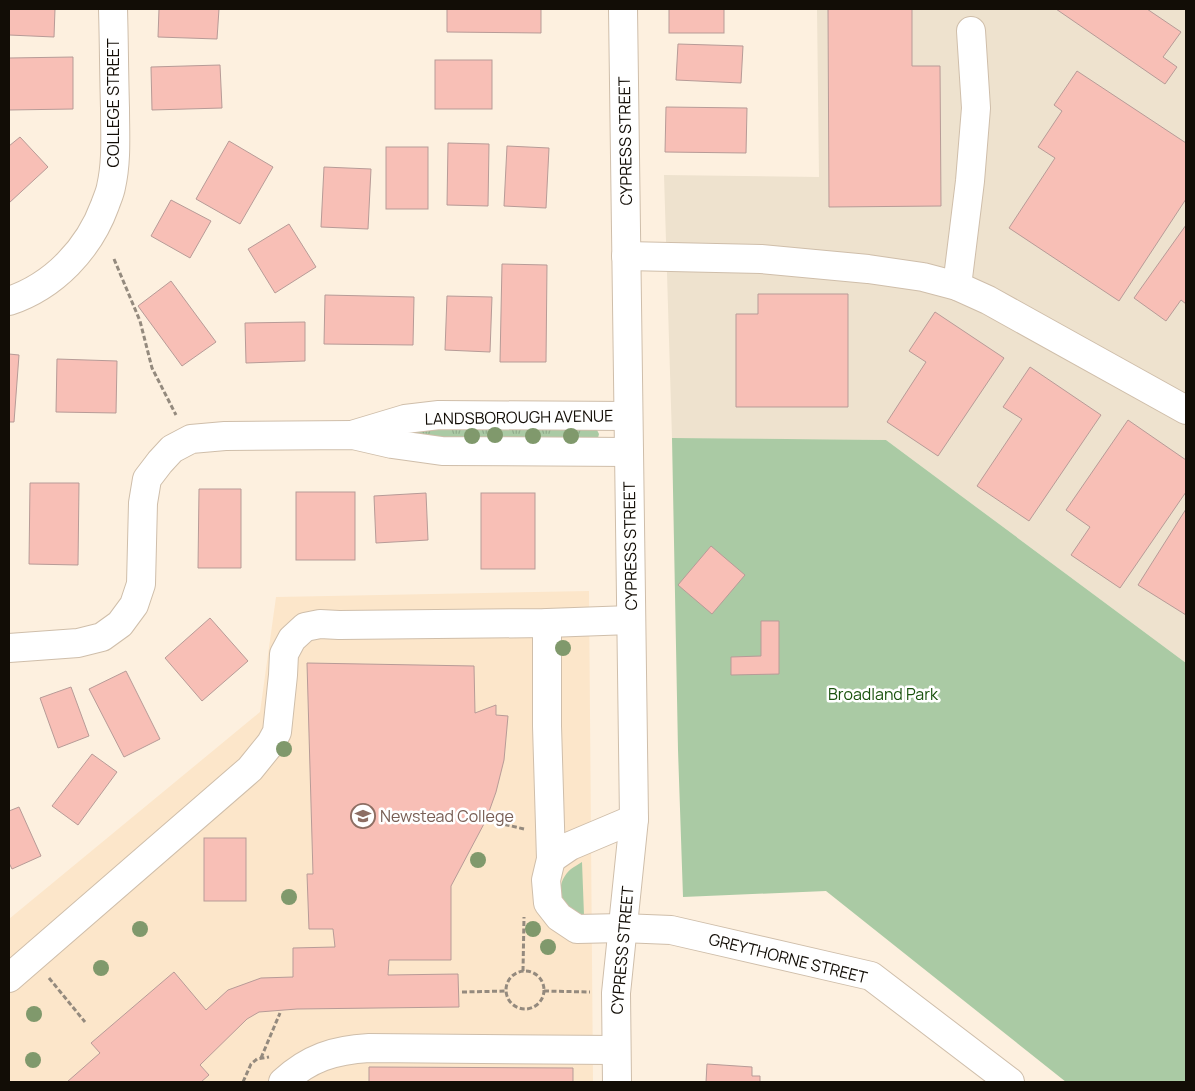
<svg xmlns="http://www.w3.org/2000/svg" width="1195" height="1091" font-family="Manrope,sans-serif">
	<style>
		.commercial { fill: #eee2ce }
		.built { fill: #fce6ca }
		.grass { fill: url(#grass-tufts) }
		.green { fill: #aacaa4 }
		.building { fill: #f8bfb6; stroke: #b79b97 }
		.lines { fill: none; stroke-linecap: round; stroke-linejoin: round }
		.minor-casing { stroke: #cfbeaa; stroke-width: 30 }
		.path { stroke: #948a7e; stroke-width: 3; stroke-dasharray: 5 2.5; stroke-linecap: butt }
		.minor { stroke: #fff; stroke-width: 28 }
		.tree { fill: #80996c }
		.labels { text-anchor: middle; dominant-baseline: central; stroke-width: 5; stroke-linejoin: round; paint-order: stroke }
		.street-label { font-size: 16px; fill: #120d06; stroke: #fff }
		.park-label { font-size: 16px; fill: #1a520e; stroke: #fff }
		.education-label { font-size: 16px; fill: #785e54; stroke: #fff; text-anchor: start }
	</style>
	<defs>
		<pattern id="grass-tufts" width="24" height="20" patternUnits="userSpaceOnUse" patternTransform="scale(1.25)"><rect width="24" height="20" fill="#aacaa4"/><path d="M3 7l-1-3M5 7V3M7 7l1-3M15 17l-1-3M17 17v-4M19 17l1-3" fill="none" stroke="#91ac8c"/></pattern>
	</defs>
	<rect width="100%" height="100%" fill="#fdf0df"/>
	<polygon class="commercial" points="817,9 1186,9 1186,663 886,440 672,438 664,175 819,177"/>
	<polygon class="built" points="589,591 593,1082 9,1082 9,919 260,712 276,597"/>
	<polygon class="grass" points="433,427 596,428 599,434 598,438 467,445 398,434"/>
	<g class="green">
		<polygon points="672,438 886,440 1186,663 1186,1082 1066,1082 826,891 683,897 678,750"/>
		<path d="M 582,862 L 584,915 C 580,914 576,913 572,910 C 557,900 557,881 571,869 C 575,866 579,864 582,862 Z"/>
	</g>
	<g class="building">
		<polygon points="9,9 55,9 54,37 9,35"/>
		<polygon points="159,9 219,9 217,39 158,37"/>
		<polygon points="447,9 541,9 541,33 447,32"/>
		<rect x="669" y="9" width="55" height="24"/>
		<polygon points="828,9 912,9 912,66 940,66 941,206 829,207"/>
		<polygon points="1056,9 1147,9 1181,32 1163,57 1177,67 1165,84"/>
		<polygon points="678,44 743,46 741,83 676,80"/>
		<polygon points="73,57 73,109 9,110 9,58"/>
		<rect x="435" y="60" width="57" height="49"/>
		<polygon points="220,65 222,108 152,110 151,67"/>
		<polygon points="1077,71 1186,143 1186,199 1119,301 1009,228 1055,158 1038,147 1062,111 1054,105"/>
		<polygon points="666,107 747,108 746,153 665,152"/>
		<polygon points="20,137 48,167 9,203 9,146"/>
		<polygon points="229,141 273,167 240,224 196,199"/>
		<polygon points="448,143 489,144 488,206 447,205"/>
		<polygon points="507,146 549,148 546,208 504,206"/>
		<rect x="386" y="147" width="42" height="62"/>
		<polygon points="324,167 371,169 368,229 321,227"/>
		<polygon points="171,200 211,221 190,258 151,236"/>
		<polygon points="289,224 316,267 275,293 248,249"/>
		<polygon points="1186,225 1186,304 1181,300 1166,321 1134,298"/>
		<polygon points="502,264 547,265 546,362 500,362"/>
		<polygon points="171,281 216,342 182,366 138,306"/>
		<polygon points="758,294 848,294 848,407 736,407 736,314 758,314"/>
		<polygon points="325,295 414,297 413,345 324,344"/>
		<polygon points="447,296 492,297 490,352 445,350"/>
		<polygon points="935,312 1004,358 938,456 887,422 926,362 909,351"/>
		<polygon points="305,322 305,361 246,363 245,323"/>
		<polygon points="9,354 19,355 14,422 9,422"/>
		<polygon points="57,359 117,361 116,413 56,412"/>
		<polygon points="1030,367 1101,415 1029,521 977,486 1022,419 1003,407"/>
		<polygon points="1128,420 1186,460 1186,492 1120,588 1071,555 1090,527 1066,510"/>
		<polygon points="30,483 79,483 78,565 29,564"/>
		<polygon points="199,489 241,489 241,568 198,568"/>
		<rect x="296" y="492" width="59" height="68"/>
		<polygon points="426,493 428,540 376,543 374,496"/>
		<rect x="481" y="493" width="54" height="76"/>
		<polygon points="1186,509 1186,615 1138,585"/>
		<polygon points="711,546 745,575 712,614 678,585"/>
		<polygon points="210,618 248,661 202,701 165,658"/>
		<polygon points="761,621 779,621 779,674 731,675 731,657 761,656"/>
		<polygon points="307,663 474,666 475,713 496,705 496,715 508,716 504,760 496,792 486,820 451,886 451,960 389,960 388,975 458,974 459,1007 297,1009 259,1012 247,1019 200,1065 209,1075 201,1082 67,1082 100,1053 91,1043 174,972 206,1010 228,990 261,978 293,977 293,948 335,947 333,929 309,929 307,874 313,874"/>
		<polygon points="126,671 160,739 124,757 89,689"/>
		<polygon points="71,687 89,736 58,748 40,698"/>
		<polygon points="92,754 117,772 78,825 52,806"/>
		<polygon points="19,807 41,856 12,869 9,863 9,811"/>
		<rect x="204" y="838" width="42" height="63"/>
		<polygon points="707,1064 752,1067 752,1076 760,1076 760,1082 706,1082"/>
		<polygon points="369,1067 573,1068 573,1082 369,1082"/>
	</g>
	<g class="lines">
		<defs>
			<g id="minor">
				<polyline points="626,256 761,259 868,269 923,277 957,286 988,300 1186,410"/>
				<polyline points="957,286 970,181 976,108 971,31"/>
				<path d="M 9,301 C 54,286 89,249 105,205 C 107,199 110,193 111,187 C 117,161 115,134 115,108 C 114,75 114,42 113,9"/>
				<polyline points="355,434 405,419 439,415 628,416"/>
				<polyline points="547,623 547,726 551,859 546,880 548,903 559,917 577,929 622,928 671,930 871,976 1010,1082"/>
				<polyline points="9,648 78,643 102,637 120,624 134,605 141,584 143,503 147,479 160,462 172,449 191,439 225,436 353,435 392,444 442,451 629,452"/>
				<polyline points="551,859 570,846 634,819"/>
				<polyline points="9,978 250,769 271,743 277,732 283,675 284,654 292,639 305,627 320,624 339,625 547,623 631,620"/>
				<path d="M 283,1082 C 309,1058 334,1050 369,1048 L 616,1050"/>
				<polyline points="617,1082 616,993 634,819 623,9"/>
			</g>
		</defs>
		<use href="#minor" class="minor-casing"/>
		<g class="path">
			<polyline points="114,259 140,321 152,368 176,415"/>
			<polyline points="490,821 524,829"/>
			<polyline points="523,971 524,917"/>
			<circle cx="525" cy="990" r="19"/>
			<polyline points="49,978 85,1022"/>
			<polyline points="544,991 590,992"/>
			<polyline points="462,992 507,991"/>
			<polyline points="261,1058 280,1013"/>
			<polyline points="243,1082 251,1064 257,1059 269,1057"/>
		</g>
		<use href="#minor" class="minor"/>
	</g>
	<g class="tree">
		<circle cx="495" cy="435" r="8"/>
		<circle cx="472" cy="436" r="8"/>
		<circle cx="533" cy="436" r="8"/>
		<circle cx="571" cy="436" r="8"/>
		<circle cx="563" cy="648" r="8"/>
		<circle cx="284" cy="749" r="8"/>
		<circle cx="478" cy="860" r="8"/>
		<circle cx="289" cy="897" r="8"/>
		<circle cx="140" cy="929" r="8"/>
		<circle cx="533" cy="929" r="8"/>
		<circle cx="548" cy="947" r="8"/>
		<circle cx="101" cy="968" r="8"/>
		<circle cx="34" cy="1014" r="8"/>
		<circle cx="33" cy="1060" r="8"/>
	</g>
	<defs>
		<symbol id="school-ring" viewBox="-11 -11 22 22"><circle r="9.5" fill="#fff" stroke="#8d6e63" stroke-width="1.5"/><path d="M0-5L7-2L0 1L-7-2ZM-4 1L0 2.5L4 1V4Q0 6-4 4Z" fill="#8d6e63"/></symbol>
	</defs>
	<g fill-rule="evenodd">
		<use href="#school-ring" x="349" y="802" width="28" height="28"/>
	</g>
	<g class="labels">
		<g class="street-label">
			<text transform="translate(113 103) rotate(-90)">COLLEGE STREET</text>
			<text transform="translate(625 141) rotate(-91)">CYPRESS STREET</text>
			<text transform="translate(519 417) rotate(-1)">LANDSBOROUGH AVENUE</text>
			<text transform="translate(630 546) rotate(-91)">CYPRESS STREET</text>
			<text transform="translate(622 950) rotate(-85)">CYPRESS STREET</text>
			<text transform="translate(788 958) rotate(14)">GREYTHORNE STREET</text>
		</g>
		<g class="park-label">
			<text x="883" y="694">Broadland Park</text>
		</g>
		<g class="education-label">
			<text x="380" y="816">Newstead College</text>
		</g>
	</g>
	<rect width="1195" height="1091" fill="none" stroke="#120d06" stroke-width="20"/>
</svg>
